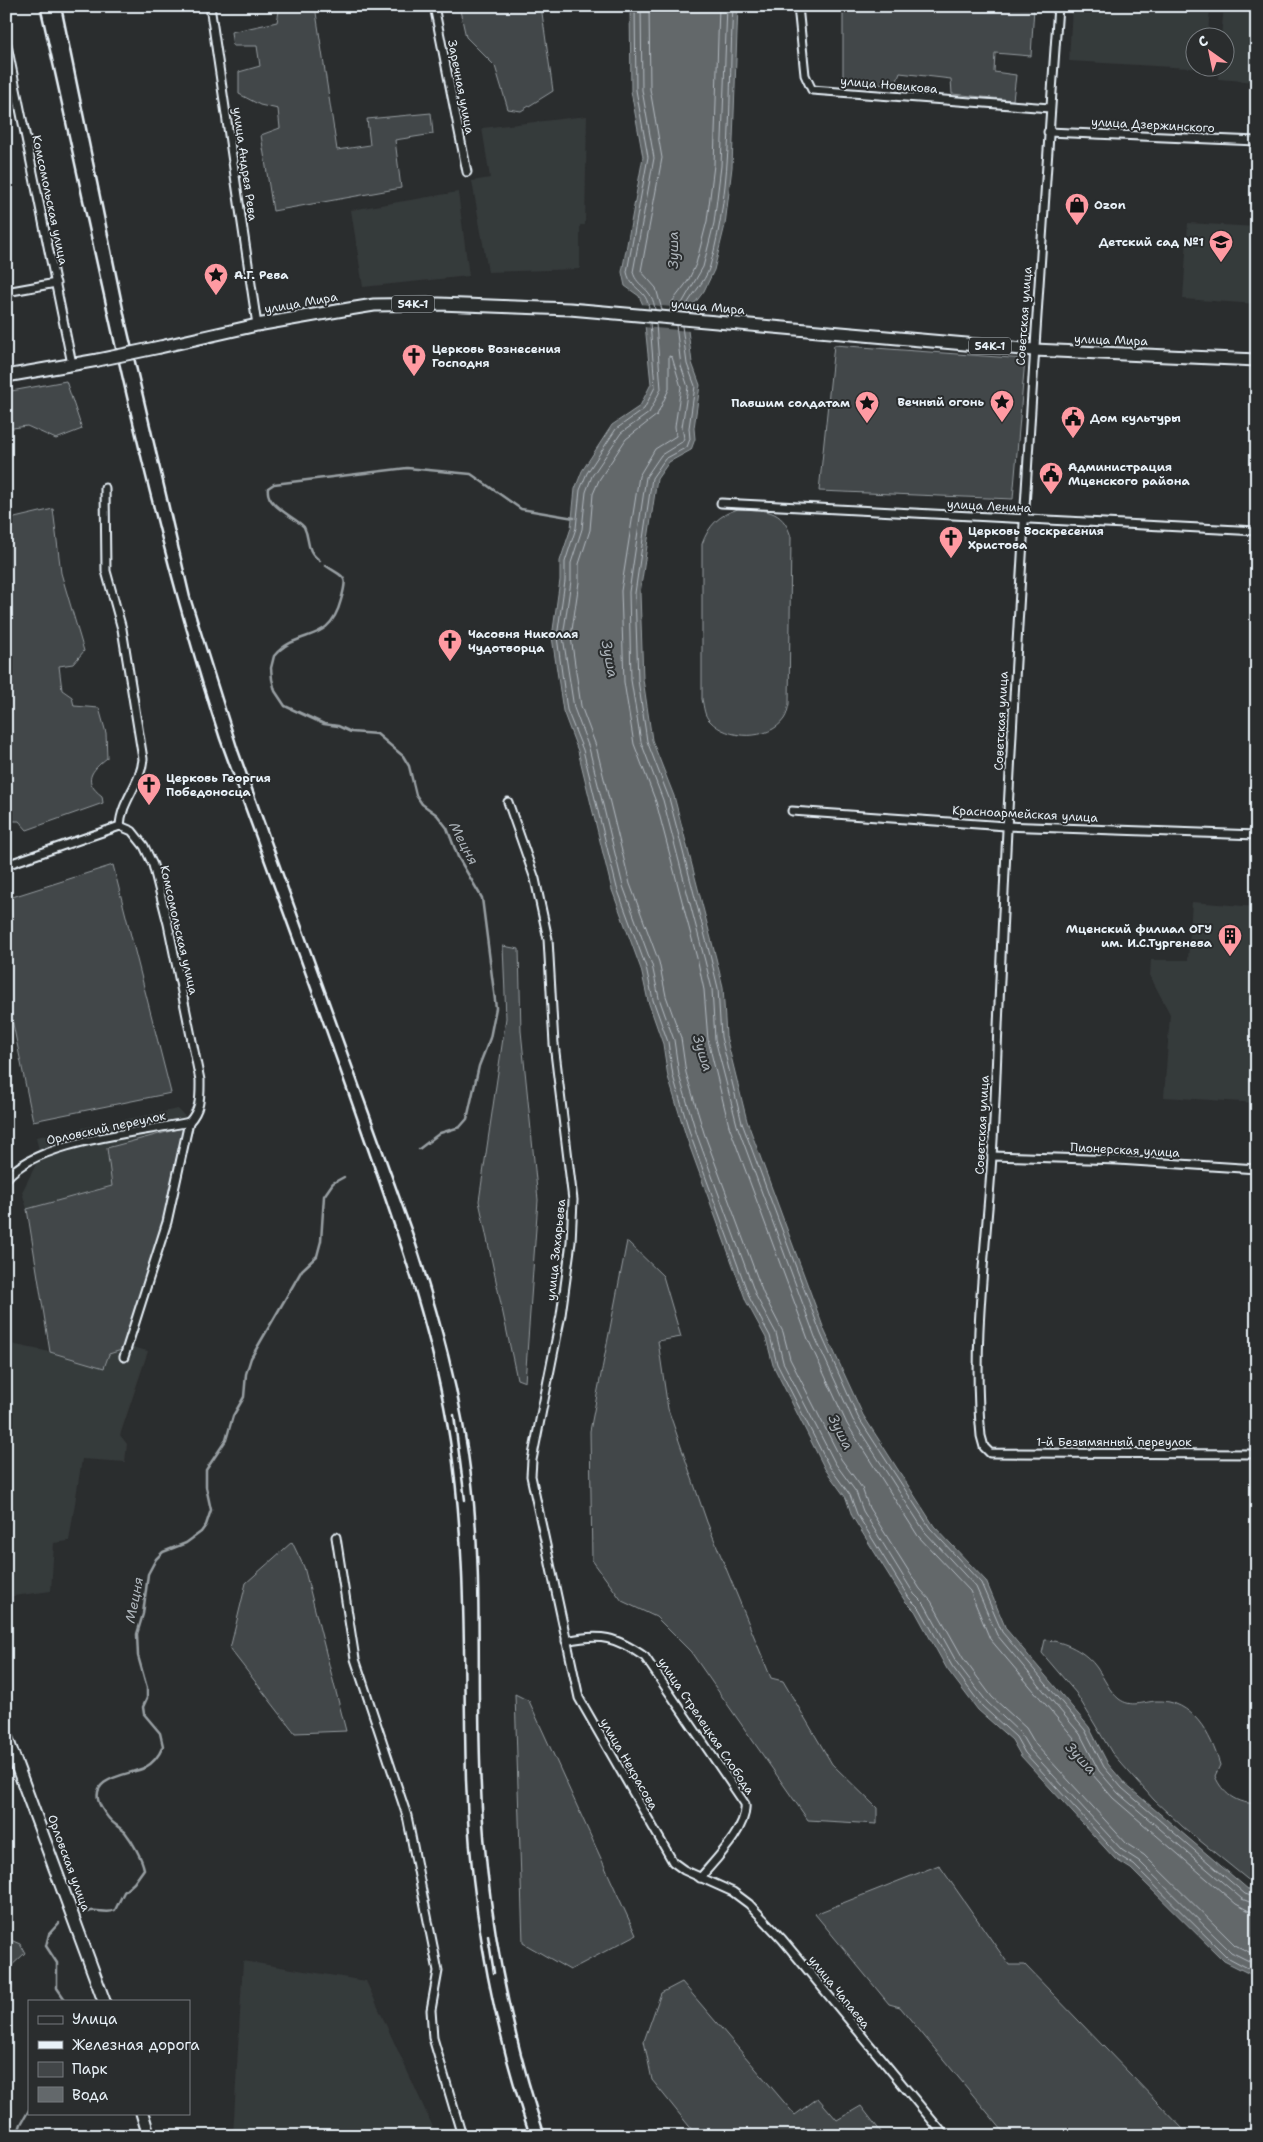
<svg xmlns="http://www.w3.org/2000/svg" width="1263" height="2142" font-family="'Shantell Sans',sans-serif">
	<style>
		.built { fill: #363a3b }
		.green { fill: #424648; stroke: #959ca0 }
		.water { fill: #63686b; stroke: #989fa3 }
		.pier { fill: #2a2d2e }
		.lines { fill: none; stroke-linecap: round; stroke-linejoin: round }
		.shore { stroke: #b3bac0; stroke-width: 1 }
		.stream { stroke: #989fa3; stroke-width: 2.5 }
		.minor-casing { stroke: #e8f1f8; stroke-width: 11 }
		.primary-casing { stroke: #e8f1f8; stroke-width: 15 }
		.minor { stroke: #2a2d2e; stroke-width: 7 }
		.primary { stroke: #2a2d2e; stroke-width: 11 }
		.rail { stroke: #e8f1f8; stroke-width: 2.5 }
		.primary-bridge-casing { stroke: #e8f1f8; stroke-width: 15; stroke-linecap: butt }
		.primary-bridge { stroke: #2a2d2e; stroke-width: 11 }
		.labels { text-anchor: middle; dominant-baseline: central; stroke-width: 4; stroke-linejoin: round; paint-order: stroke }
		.shield { fill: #2a2d2e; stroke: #afb6bb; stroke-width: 1 }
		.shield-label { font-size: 11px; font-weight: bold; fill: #e8f1f8 }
		.street-label { font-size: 12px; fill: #e8f1f8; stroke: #2a2d2e }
		.poi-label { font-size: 12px; font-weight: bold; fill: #e8f1f8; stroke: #2a2d2e; text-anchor: start }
		.water-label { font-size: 14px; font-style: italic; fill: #acb3b9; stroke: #2a2d2e }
	</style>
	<rect width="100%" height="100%" fill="#2a2d2e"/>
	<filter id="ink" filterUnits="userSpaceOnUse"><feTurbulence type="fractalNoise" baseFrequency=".02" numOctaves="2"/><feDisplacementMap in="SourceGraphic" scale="10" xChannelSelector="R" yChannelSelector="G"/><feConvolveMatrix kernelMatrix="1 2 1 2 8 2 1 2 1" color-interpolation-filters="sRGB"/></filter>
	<g filter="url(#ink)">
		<g class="built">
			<polygon points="1072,6 1210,6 1208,37 1196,38 1196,68 1206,68 1206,69 1069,61"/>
			<polygon points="1224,6 1257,6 1257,82 1218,79 1219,68 1226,68 1226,38 1221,37"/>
			<polygon points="587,116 585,225 580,225 580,269 488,272 472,181 490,178 482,128"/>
			<polygon points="458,192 469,276 363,287 351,210"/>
			<polygon points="1188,223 1257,227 1257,304 1183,299"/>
			<polygon points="1192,902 1257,907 1257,1103 1164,1097 1170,1014 1150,976 1151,960 1188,960"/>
			<polygon points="178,1109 193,1125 107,1148 112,1186 27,1209 22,1192 40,1156 36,1137"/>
			<polygon points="6,1343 50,1352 104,1368 109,1354 131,1347 148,1351 120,1435 127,1444 125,1462 82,1459 69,1541 54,1543 51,1591 6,1597"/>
			<polygon points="243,1961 366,1981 437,2136 233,2136"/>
		</g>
		<g class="green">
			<polygon points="280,6 315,6 337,150 370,145 367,119 431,113 433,134 395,140 401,188 273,211 261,135 280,128 278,109 260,105 239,94 239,72 260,66 257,46 233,46 231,32 277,22"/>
			<polygon points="459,6 541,6 553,91 521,111 508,109 495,66 466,37"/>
			<polygon points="843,6 1034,7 1031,56 995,53 994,72 1016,75 1013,100 952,94 951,79 900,73 895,86 843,80"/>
			<polygon points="834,345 1025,359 1013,499 819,491"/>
			<polygon points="66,381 82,429 56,439 27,426 6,429 6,392"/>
			<path d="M 53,509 L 61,573 L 84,651 L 73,664 L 59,666 L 62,690 L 72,697 L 74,706 L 99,708 L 106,733 L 107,758 C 91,771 82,781 102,796 L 103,803 L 27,830 L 19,821 L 12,821 L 6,818 L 6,520 Z"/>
			<path d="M 738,509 C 763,510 783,508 791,537 L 789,704 C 788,708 787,715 784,719 C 769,741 727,740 710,721 C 704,716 704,707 702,699 L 702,544 C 709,525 719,515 738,509 Z"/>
			<polygon points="113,865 171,1093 33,1121 6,990 6,899"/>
			<polygon points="503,946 519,949 521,1031 538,1200 525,1382 517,1379 479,1201 506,1018"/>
			<polygon points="193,1125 172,1220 131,1347 109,1354 104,1368 50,1352 27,1209 112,1186 107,1148"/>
			<polygon points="627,1241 663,1276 681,1337 658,1341 668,1409 707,1522 771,1678 783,1681 832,1764 877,1808 877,1824 808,1820 691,1652 656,1617 622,1601 592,1560 590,1431"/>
			<polygon points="292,1542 304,1567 346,1731 295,1733 230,1649 246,1583"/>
			<path d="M 1045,1640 C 1065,1641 1086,1652 1097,1668 C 1104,1678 1109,1691 1119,1699 C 1131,1708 1143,1702 1156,1701 C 1193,1699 1211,1735 1220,1765 L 1215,1776 C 1222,1793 1237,1805 1257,1803 L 1257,1887 L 1183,1827 L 1154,1800 L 1112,1753 L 1076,1693 L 1042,1653 Z"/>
			<polygon points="515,1694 529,1701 636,1935 570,1970 523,1943"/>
			<polygon points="939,1865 1009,1965 1025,1965 1184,2130 1184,2136 1007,2136 900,2007 889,2004 815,1914"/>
			<polygon points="6,1938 20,1944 25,1953 6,1971"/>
			<polygon points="682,1982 795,2115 818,2098 837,2120 861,2106 884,2136 697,2136 652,2080 644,2041 661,1993"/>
		</g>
		<polygon class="water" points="630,6 738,6 732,167 725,225 714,270 704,291 689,311 687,322 692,363 700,385 694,428 695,439 691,450 669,462 657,479 640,593 643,679 652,740 674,796 716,958 723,987 726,1036 747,1121 825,1332 863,1415 934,1526 986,1581 1006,1629 1089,1727 1108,1764 1125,1784 1249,1890 1257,1894 1257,1980 1250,1974 1224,1961 1131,1869 1115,1859 1021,1756 1012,1740 978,1710 947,1669 915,1611 905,1601 852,1516 846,1498 825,1469 773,1365 766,1338 746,1301 687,1139 668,1077 663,1044 648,1001 641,969 612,890 578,751 563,711 552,637 560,580 560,561 571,528 575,489 582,471 612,425 640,406 651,384 643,305 639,296 625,286 622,272 643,157 631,91"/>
		<polygon class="pier" points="640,304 694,309 689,322 690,331 643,327"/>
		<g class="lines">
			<g class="shore">
				<path d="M 635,6 L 636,90 L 648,157 L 627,272 C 631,291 647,288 649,309"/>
				<path d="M 641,6 L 642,90 L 654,158 L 633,272 C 637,288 653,287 655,310"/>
				<polyline points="649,6 650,89 662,158 641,271 656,288 662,310"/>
				<polyline points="670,311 672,302 688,281 696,264 707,221 714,165 719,6"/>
				<polyline points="677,312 703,267 714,223 721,166 727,6"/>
				<path d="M 684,312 C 688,297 705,284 710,266 C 734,182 728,93 733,6"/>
				<polyline points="650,323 655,387 644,409 616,429 587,473 580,490 576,528 565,562 565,581 557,637 567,710 583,750 617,888 646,967 653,1000 668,1042 673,1076 691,1137 750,1299 770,1336 777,1364 829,1466 850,1495 857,1514 909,1598 920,1609 952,1666 982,1706 1016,1737 1025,1753 1118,1855 1134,1865 1227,1957 1257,1973"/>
				<polyline points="656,324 661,389 649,413 621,433 592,476 586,492 582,529 571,563 571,581 563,637 574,708 589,748 623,886 652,965 659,998 674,1040 679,1075 697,1135 756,1296 776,1333 783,1362 835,1463 856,1492 863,1511 914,1594 925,1605 957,1663 987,1702 1020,1733 1030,1750 1122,1850 1139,1861 1231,1952 1257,1965"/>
				<polyline points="676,325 681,366 688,387 682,427 684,438 682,442 661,455 646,477 629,592 631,680 641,742 663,800 705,961 712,989 715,1039 737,1125 815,1337 853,1420 925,1532 976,1587 997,1635 1080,1734 1099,1771 1118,1793 1242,1899 1257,1905"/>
				<polyline points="682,326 687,364 695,386 689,428 690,439 687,447 665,459 652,478 635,593 638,680 647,741 669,798 711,959 718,988 721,1037 742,1123 821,1334 858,1417 930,1528 981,1583 1002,1632 1085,1730 1104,1767 1122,1788 1245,1894 1257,1898"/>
				<polyline points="1257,1912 1249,1911 1236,1904 1113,1798 1093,1775 1074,1738 990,1639 970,1591 918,1536 847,1424 808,1339 729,1126 708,1040 704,990 698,962 656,802 634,744 624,682 621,591 639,476 655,449 676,436 675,426 681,387 672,357 669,356 669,389 657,415 626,439 599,480 593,494 590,530 579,564 579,582 571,637 581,706 596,746 630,884 659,962 666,996 681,1038 686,1073 704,1133 763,1293 783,1332 790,1359 841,1459 862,1488 869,1508 920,1589 931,1601 963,1658 992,1697 1026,1728 1036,1745 1127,1844 1144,1855 1235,1945 1257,1956"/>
			</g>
			<g class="stream">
				<path d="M 320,561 C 304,548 311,541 304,527 C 294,516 265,506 268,488 L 274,484 L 407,468 L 471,474 L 521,509 L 574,518"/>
				<path d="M 325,565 C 344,579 349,573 341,600 C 329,646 299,627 274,656 L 271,668 L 272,679 L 275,691 L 285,706 L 324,724 L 338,726 L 351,732 L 377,734 L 403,756 L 409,766 L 416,795 L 422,804 L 437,815 L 447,828 L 458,857 L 482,898 L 496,1008 L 490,1038 L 479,1066 L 467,1119 L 460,1127 L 440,1133 L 419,1149"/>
				<path d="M 88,1912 C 97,1908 105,1915 115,1910 L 124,1892 L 134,1883 L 144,1869 C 142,1858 132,1841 125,1832 C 122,1829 119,1828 116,1825 C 110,1821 105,1814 101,1807 C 85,1777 129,1775 144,1768 C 154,1763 159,1756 163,1746 L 160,1733 L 144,1714 L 143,1707 L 147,1698 L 147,1688 L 138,1656 L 137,1634 L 143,1614 L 148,1574 L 156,1559 L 163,1552 L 186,1543 L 201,1532 L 206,1525 L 211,1510 L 206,1487 L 206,1470 L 226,1440 L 233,1416 L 244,1397 L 246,1374 L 251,1358 L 302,1270 L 317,1256 L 321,1241 L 324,1196 L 333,1183 L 344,1177"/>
				<polyline points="59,1923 49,1934 46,1946 57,1963 57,1988 66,2001"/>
				<polyline points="17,2136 21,2124 29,2110"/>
			</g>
			<defs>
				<g id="minor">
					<polyline points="210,6 257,325"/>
					<polyline points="434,6 467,172"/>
					<polyline points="798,6 805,75 812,90 1050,108"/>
					<path d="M 1058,6 C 1034,346 1012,686 998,1027 C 996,1070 995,1113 992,1156 C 986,1250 972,1342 981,1436 L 984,1447 L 990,1453 L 1257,1454"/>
					<polyline points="6,40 72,364"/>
					<polyline points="1048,132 1257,141"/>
					<polyline points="6,292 56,283"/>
					<path d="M 105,488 L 106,571 L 122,629 L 143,759 C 141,784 121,801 120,826"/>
					<polyline points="721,503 1257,531"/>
					<polyline points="508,802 535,879 548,939 554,1044 573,1200 571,1242 561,1315 532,1460 531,1476 579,1698 673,1862 684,1870 733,1892 749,1904 782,1939 945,2136"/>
					<polyline points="792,811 1006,826 1257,835"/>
					<path d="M 120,826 L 132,831 L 144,846 L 153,865 L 168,924 L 200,1080 C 200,1097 201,1109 189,1122 L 167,1222 L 124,1357"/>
					<polyline points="6,865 120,826"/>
					<polyline points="992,1156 1118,1160 1257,1169"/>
					<path d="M 6,1179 C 37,1140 140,1133 189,1122"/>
					<polyline points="336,1537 355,1659 407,1816 438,1971 431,2010 433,2038 462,2136"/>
					<path d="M 566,1641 C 601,1633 616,1637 645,1657 L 745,1804 C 748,1828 715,1860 700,1878"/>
				</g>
				<g id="primary">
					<polyline points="160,347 257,325 349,309 374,305 439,304 570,309 1034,350 1257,360"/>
					<polyline points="6,376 98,360"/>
					<polyline points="6,1736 104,2001"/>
					<polyline points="142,2113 149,2136"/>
				</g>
			</defs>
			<use href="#minor" class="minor-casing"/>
			<use href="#primary" class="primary-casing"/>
			<use href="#minor" class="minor"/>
			<use href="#primary" class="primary"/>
			<g class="rail">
				<path d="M 40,6 C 96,251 142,500 220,739 C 268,871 317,1002 363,1135 C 398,1235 434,1335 450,1441 C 467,1554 463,1667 466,1780 C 470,1902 491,2021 530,2136"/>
				<path d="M 61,6 L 126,323 L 190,597 L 238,750 L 412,1232 C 439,1314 462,1397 472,1483 C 482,1575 477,1668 480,1760 C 483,1889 505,2014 545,2136"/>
				<polyline points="454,1415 465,1500"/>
				<polyline points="488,1936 494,1973"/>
			</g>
			<defs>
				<polyline id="primary-bridge" points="98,360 160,347"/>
			</defs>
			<use href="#primary-bridge" class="primary-bridge-casing"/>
			<use href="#primary-bridge" class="primary-bridge"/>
		</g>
	</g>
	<defs>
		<symbol id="shop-pin" viewBox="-11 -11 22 30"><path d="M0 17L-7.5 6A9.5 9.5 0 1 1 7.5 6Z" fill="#ff9aa2" stroke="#2a2d2e"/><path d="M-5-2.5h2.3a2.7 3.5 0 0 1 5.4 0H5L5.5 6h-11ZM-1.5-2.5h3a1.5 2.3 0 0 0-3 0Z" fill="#111"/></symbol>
		<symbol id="school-pin" viewBox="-11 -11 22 30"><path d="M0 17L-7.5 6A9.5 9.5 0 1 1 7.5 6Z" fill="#ff9aa2" stroke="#2a2d2e"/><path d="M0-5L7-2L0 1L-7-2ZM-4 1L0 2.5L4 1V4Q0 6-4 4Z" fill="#111"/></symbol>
		<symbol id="sight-pin" viewBox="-11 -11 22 30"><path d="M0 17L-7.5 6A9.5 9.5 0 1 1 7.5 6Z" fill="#ff9aa2" stroke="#2a2d2e"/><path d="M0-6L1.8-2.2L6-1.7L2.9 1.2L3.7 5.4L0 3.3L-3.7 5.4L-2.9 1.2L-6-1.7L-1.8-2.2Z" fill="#111"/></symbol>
		<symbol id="church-pin" viewBox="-11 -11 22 30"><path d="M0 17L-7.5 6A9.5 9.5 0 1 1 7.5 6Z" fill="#ff9aa2" stroke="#2a2d2e"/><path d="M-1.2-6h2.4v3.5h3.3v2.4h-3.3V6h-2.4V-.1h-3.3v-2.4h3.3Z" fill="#111"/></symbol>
		<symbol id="civic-pin" viewBox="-11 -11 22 30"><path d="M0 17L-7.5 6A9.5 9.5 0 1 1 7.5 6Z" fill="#ff9aa2" stroke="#2a2d2e"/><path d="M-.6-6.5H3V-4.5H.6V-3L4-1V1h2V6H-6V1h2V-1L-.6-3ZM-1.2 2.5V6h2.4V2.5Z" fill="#111"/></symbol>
		<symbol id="building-pin" viewBox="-11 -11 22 30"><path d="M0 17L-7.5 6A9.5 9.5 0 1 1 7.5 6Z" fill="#ff9aa2" stroke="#2a2d2e"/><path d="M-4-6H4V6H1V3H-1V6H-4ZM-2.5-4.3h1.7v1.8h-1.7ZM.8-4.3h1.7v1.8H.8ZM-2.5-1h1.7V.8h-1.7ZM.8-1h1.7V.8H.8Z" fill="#111"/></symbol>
	</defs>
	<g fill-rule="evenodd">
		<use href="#shop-pin" x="1063" y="191" width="28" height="38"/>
		<use href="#school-pin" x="1207" y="228" width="28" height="38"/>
		<use href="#sight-pin" x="202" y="261" width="28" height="38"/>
		<use href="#church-pin" x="400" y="342" width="28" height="38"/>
		<use href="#sight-pin" x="988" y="388" width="28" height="38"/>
		<use href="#sight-pin" x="853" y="389" width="28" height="38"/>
		<use href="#civic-pin" x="1059" y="404" width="28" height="38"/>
		<use href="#civic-pin" x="1037" y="460" width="28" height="38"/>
		<use href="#church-pin" x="937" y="524" width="28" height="38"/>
		<use href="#church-pin" x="436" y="627" width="28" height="38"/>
		<use href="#church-pin" x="135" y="771" width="28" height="38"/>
		<use href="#building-pin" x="1216" y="922" width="28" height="38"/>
	</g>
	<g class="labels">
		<g class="shield">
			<rect x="392" y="295.5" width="42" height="17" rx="4"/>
			<rect x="969" y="337.5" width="42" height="17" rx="4"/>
		</g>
		<g class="shield-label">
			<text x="413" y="304">54К-1</text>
			<text x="990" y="346">54К-1</text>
		</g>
		<g class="street-label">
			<text transform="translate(889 85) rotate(5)">улица Новикова</text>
			<text transform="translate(461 87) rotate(79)">Заречная улица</text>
			<text transform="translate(1153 125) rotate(3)">улица Дзержинского</text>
			<text transform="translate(245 164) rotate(82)">улица Андрея Рева</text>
			<text transform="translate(50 200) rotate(78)">Комсомольская улица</text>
			<text transform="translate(301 303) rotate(-10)">улица Мира</text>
			<text transform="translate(708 307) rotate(5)">улица Мира</text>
			<text transform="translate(1024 316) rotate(-86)">Советская улица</text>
			<text transform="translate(1111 340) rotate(2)">улица Мира</text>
			<text transform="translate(989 506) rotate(3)">улица Ленина</text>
			<text transform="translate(1001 721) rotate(-87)">Советская улица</text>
			<text transform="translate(1025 814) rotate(3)">Красноармейская улица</text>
			<text transform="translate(179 930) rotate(77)">Комсомольская улица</text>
			<text transform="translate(982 1125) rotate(-87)">Советская улица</text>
			<text transform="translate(106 1128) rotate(-12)">Орловский переулок</text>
			<text transform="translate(1125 1150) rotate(3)">Пионерская улица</text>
			<text transform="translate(556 1250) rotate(-84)">улица Захарьева</text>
			<text x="1114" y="1442">1-й Безымянный переулок</text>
			<text transform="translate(706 1726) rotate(56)">улица Стрелецкая Слобода</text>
			<text transform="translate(629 1764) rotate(60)">улица Некрасова</text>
			<text transform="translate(69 1863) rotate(70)">Орловская улица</text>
			<text transform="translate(839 1992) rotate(51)">улица Чапаева</text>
		</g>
		<g class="poi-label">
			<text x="1094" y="205">Ozon</text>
			<text x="1204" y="242" text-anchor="end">Детский сад №1</text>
			<text x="234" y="275">А.Г. Рева</text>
			<text x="432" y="349">Церковь Вознесения<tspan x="432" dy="14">Господня</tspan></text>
			<text x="984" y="402" text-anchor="end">Вечный огонь</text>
			<text x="850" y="403" text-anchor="end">Павшим солдатам</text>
			<text x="1090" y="418">Дом культуры</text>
			<text x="1068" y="467">Администрация<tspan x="1068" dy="14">Мценского района</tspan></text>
			<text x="968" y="531">Церковь Воскресения<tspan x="968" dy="14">Христова</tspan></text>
			<text x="468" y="634">Часовня Николая<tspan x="468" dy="14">Чудотворца</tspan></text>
			<text x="166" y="778">Церковь Георгия<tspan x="166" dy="14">Победоносца</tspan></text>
			<text x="1212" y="929" text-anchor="end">Мценский филиал ОГУ<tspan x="1212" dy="14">им. И.С.Тургенева</tspan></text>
		</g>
		<g class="water-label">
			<text transform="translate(673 250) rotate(-90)">Зуша</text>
			<text transform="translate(610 659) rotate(79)">Зуша</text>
			<text transform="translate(464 843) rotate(62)">Мецня</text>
			<text transform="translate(703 1053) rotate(73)">Зуша</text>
			<text transform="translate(841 1432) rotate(63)">Зуша</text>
			<text transform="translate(134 1600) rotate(-79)">Мецня</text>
			<text transform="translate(1081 1758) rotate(47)">Зуша</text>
		</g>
	</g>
	<rect width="1263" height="2142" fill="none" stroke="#2a2d2e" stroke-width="25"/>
	<rect x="12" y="12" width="1238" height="2117" fill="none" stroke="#e8f1f8" stroke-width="2" filter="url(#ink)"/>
	<rect x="28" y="2000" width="162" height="115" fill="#2a2d2e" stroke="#767b7f"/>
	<rect x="38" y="2016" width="25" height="8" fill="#2a2d2e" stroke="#767b7f"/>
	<text x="72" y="2024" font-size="15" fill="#e8f1f8">Улица</text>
	<rect x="38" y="2041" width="25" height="8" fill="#e8f1f8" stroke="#767b7f"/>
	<text x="72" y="2050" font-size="15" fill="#e8f1f8">Железная дорога</text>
	<rect x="38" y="2062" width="25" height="15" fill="#424648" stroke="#767b7f"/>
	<text x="72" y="2074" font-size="15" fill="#e8f1f8">Парк</text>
	<rect x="38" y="2087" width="25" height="15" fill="#63686b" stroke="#767b7f"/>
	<text x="72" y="2100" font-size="15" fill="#e8f1f8">Вода</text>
	<g transform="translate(1210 52) rotate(327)"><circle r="24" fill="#2a2d2e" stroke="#767b7f"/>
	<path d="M0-4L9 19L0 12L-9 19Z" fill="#ff9aa2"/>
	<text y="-8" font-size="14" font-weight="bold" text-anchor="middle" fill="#e8f1f8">С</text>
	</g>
</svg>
